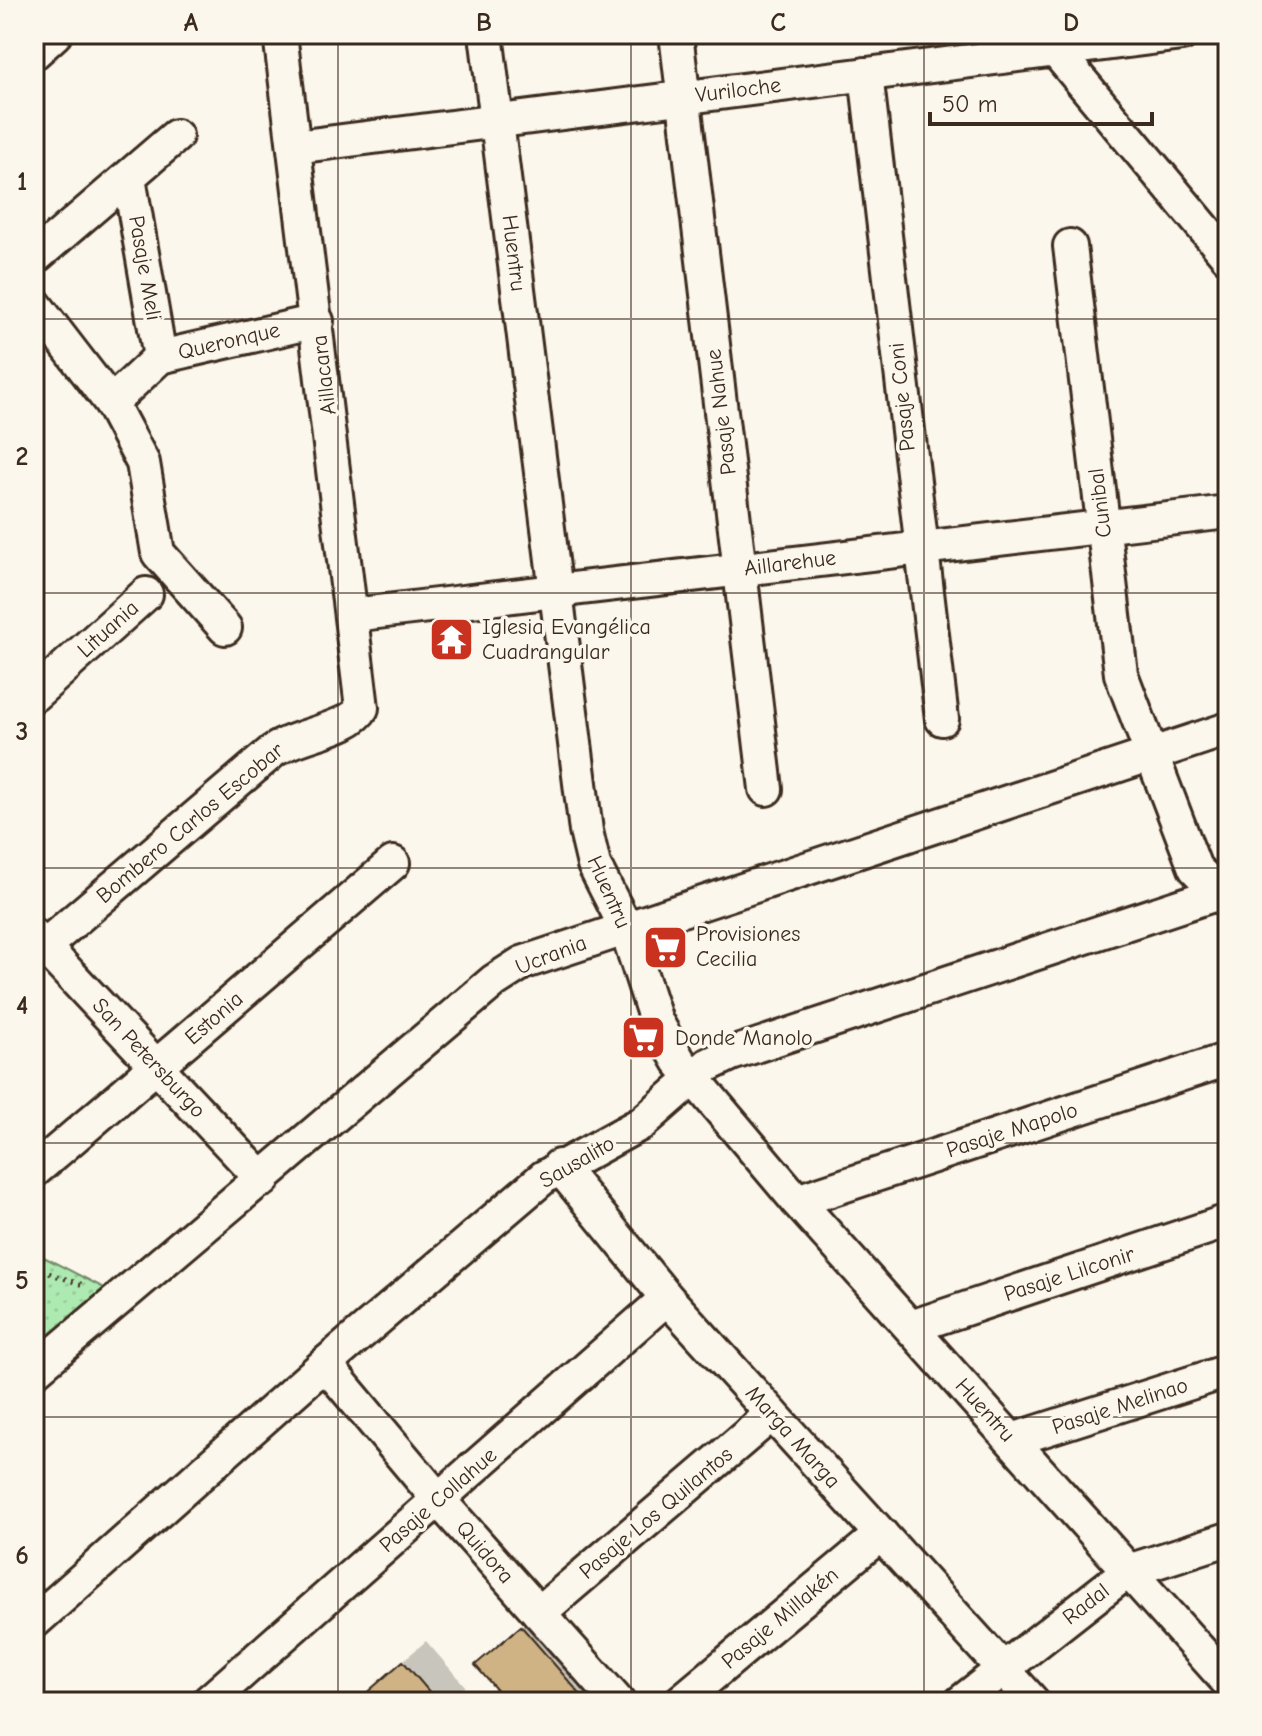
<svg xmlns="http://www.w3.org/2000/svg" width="1262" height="1736" font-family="'Comic Neue',sans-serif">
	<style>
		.park { fill: url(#park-dots); stroke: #748a68; stroke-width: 2 }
		.shadow { fill: #0003 }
		.building { fill: #cfb384; stroke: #3b2a1e; stroke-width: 2 }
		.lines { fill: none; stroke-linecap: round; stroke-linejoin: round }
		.minor-casing { stroke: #3b2a1e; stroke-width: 38 }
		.path { stroke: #3b2a1e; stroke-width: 5; stroke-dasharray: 2 6; stroke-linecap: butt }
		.minor { stroke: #fbf7ec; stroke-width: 32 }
		.grid { fill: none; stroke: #3b2a1e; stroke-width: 2; stroke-opacity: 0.55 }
		.labels { text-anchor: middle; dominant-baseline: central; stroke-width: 7; stroke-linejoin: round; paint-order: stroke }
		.street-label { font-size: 22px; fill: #3b2a1e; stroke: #fbf7ec }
		.poi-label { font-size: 22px; fill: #3b2a1e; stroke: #fbf7ec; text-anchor: start }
		.neatline { fill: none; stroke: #3b2a1e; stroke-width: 3 }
		.grid-label { font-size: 26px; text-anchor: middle; font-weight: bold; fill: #3b2a1e }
	</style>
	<defs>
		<pattern id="park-dots" width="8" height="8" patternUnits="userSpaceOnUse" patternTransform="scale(2)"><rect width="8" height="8" fill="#adeab1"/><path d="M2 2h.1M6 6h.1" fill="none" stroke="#96c998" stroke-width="1.8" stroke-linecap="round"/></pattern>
	</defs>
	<rect width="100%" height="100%" fill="#fbf7ec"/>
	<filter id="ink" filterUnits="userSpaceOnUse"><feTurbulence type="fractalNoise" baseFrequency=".0125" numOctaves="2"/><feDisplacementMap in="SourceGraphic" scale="16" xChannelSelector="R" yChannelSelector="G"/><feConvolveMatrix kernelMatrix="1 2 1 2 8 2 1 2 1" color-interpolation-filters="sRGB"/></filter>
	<g filter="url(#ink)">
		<polygon class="park" points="34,1252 108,1290 37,1352 34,1348"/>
		<g class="shadow">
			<polygon points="544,1605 612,1684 594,1702 510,1702 478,1665"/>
			<polygon points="426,1641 465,1686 448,1702 355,1702"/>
		</g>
		<g class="building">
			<polygon points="521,1626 587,1702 507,1702 475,1665"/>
			<polygon points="403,1661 438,1702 356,1702"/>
		</g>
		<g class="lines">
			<defs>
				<g id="minor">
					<polyline points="486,34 586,831 594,865 626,928 656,1021 679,1061 797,1201 1228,1682"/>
					<polyline points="676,34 766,789"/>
					<polyline points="1046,39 1228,257"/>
					<polyline points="34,53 55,34"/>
					<polyline points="866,74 942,719"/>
					<polyline points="295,147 1182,34"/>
					<polyline points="129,178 160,357"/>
					<polyline points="1070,246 1121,674 1195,868 1228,902"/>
					<polyline points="34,258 176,136"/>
					<polyline points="34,303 111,403 143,463 158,553 225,628"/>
					<polyline points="111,403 160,357 317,321"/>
					<polyline points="352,615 1228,512"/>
					<polyline points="34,695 146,594"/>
					<polyline points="34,936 263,1180"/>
					<path d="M 34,955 L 273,751 C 298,734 351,729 362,708 L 280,34"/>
					<polyline points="559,1166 667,1298 1033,1702"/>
					<polyline points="34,1171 393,863"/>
					<polyline points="797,1201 1228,1059"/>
					<polyline points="911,1327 1228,1221"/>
					<polyline points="325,1364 438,1499 618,1702"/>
					<polyline points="34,1371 494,981 522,963 1228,729"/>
					<polyline points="1012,1440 1228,1371"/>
					<polyline points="539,1613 772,1414"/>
					<polyline points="34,1622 325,1364 544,1177 642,1123 708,1065 731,1054 1228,890"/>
					<polyline points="208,1702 667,1298"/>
					<polyline points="680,1702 881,1534"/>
					<polyline points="961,1702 1128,1571 1228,1539"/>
				</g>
			</defs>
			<use href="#minor" class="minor-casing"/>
			<g class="path">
				<polyline points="34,1268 86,1286"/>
				<polyline points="36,1268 37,1306 49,1319"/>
			</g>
			<use href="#minor" class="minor"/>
		</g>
	</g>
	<path class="grid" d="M 338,34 L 338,1702M 631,34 L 631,1702M 924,34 L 924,1702M 34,319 L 1228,319M 34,593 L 1228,593M 34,868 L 1228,868M 34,1143 L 1228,1143M 34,1417 L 1228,1417"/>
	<defs>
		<symbol id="temple-square" viewBox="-11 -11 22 22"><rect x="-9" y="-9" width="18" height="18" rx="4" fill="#c8321e" stroke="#fbf7ec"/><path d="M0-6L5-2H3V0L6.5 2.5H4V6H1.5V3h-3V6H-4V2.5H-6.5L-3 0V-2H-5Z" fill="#fff"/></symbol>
		<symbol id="supermarket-square" viewBox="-11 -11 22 22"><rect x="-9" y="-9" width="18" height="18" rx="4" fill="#c8321e" stroke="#fbf7ec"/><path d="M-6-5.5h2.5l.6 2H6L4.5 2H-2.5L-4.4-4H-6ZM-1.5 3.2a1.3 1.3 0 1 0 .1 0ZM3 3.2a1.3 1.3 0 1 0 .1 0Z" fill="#fff"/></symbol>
	</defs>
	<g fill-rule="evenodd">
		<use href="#temple-square" x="426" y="614" width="51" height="51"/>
		<use href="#supermarket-square" x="640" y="922" width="51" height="51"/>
		<use href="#supermarket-square" x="618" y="1012" width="51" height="51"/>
	</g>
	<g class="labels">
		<g class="street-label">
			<text transform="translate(738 90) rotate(-7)">Vuriloche</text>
			<text transform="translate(514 253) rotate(83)">Huentru</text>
			<text transform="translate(145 268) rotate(80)">Pasaje Meli</text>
			<text transform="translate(229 341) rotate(-13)">Queronque</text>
			<text transform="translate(324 375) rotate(-97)">Aillacara</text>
			<text transform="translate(902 397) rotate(-96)">Pasaje Coni</text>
			<text transform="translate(721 412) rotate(-97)">Pasaje Nahue</text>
			<text transform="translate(1100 503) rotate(-97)">Cunibal</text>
			<text transform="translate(790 563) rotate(-7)">Aillarehue</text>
			<text transform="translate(108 629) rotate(-42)">Lituania</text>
			<text transform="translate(190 823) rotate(-40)">Bombero Carlos Escobar</text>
			<text transform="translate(609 892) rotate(66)">Huentru</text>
			<text transform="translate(551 955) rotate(-21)">Ucrania</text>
			<text transform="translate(214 1018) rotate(-41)">Estonia</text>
			<text transform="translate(149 1058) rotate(47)">San Petersburgo</text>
			<text transform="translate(1012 1130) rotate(-18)">Pasaje Mapolo</text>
			<text transform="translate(577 1162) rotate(-30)">Sausalito</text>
			<text transform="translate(1069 1274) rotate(-18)">Pasaje Lilconir</text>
			<text transform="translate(1120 1406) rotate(-18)">Pasaje Melinao</text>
			<text transform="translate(985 1410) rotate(48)">Huentru</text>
			<text transform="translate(793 1437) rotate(48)">Marga Marga</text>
			<text transform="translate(438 1500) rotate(-41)">Pasaje Collahue</text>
			<text transform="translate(656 1513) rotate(-40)">Pasaje Los Quilantos</text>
			<text transform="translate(485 1552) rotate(49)">Quidora</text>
			<text transform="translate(1086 1604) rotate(-38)">Radal</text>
			<text transform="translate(780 1618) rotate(-40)">Pasaje Millakén</text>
		</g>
		<g class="poi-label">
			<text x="482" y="627">Iglesia Evangélica<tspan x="482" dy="25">Cuadrangular</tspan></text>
			<text x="696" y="934">Provisiones<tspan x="696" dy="25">Cecilia</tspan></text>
			<text x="675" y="1038">Donde Manolo</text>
		</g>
	</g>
	<rect width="1262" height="1736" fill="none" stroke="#fbf7ec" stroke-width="88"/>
	<path d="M930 112v12h222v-12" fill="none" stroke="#3b2a1e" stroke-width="4"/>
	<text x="942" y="112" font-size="24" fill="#3b2a1e" stroke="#fbf7ec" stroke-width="6" paint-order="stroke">50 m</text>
	<rect x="44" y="44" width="1174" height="1648" class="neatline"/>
	<g class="grid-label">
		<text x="191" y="31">A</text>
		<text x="484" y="31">B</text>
		<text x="778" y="31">C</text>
		<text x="1071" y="31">D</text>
		<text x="22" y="190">1</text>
		<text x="22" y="465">2</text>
		<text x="22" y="740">3</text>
		<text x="22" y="1014">4</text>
		<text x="22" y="1289">5</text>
		<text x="22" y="1564">6</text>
	</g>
</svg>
